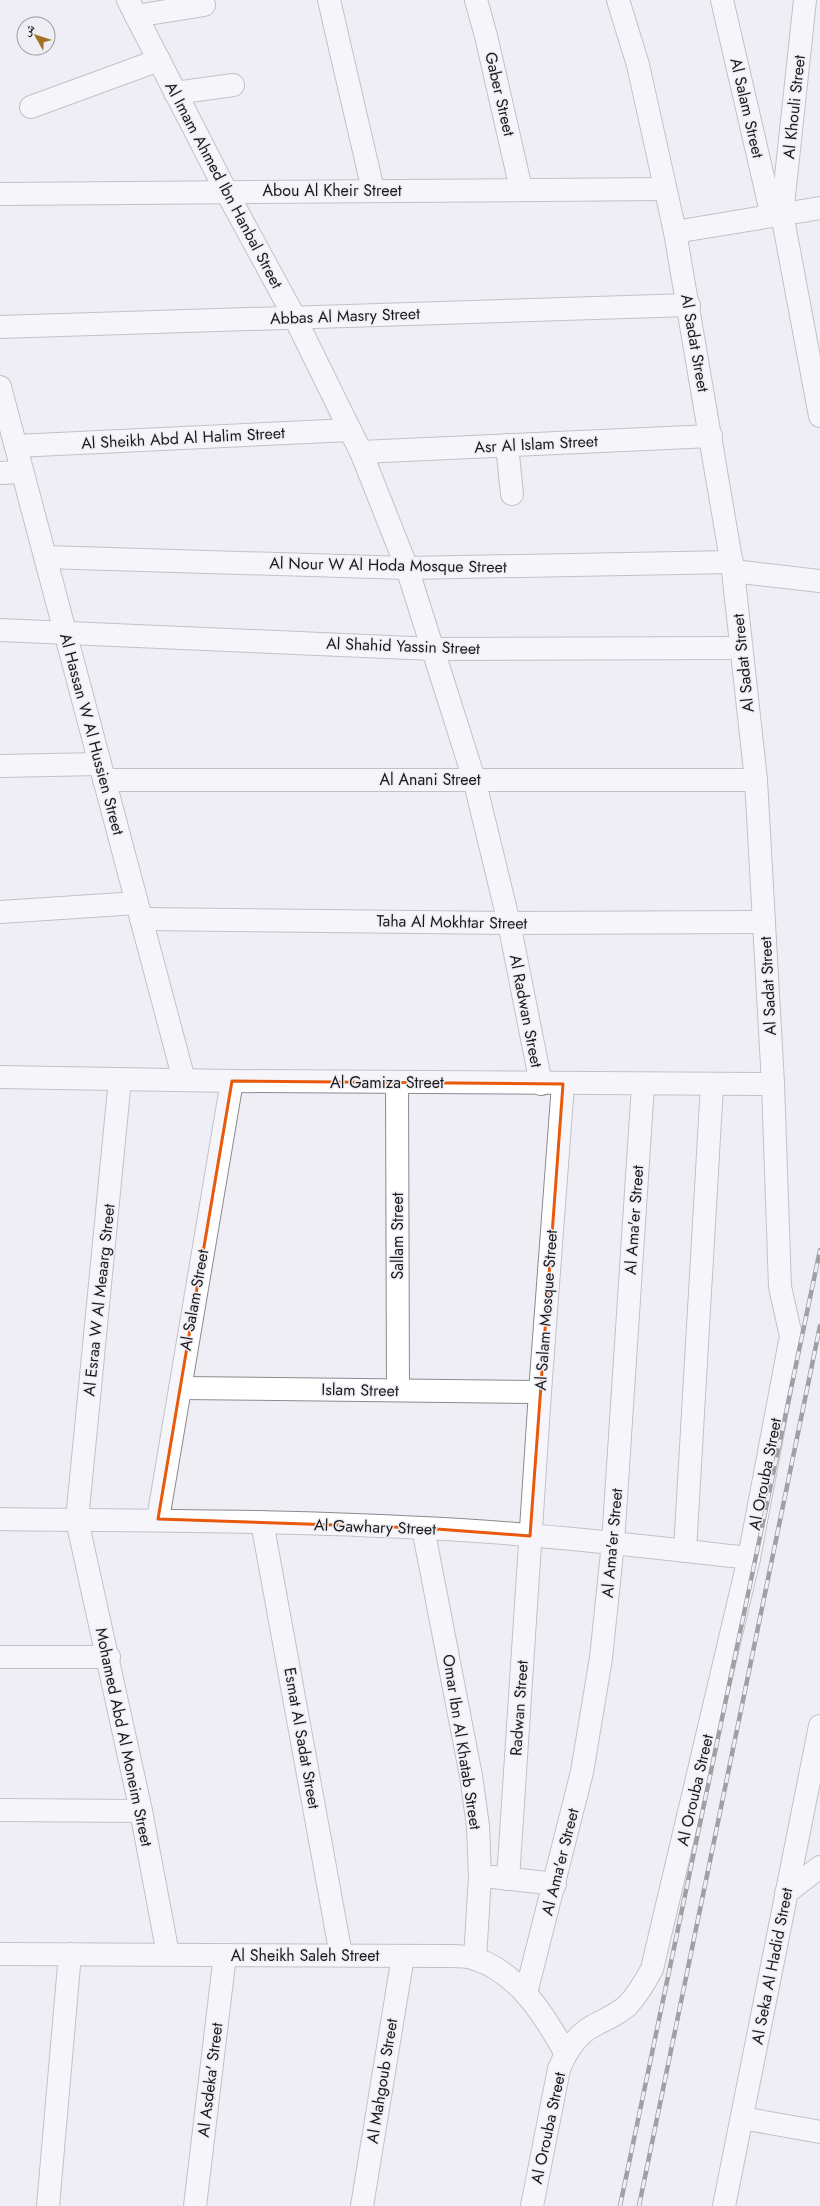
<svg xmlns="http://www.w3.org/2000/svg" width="820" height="2206" font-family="Jost,'Noto Naskh Arabic',sans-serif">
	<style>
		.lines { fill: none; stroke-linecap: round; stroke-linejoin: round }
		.street-casing { stroke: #8b8a91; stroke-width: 24 }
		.street { stroke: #fff; stroke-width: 22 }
		.rail-casing { stroke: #3e3e41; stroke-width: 4.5 }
		.rail { stroke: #efeef5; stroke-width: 3; stroke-dasharray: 9; stroke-linecap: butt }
		.marked { fill: none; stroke: #e8590c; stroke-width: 3; stroke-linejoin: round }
		.labels { text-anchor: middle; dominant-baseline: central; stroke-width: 3; stroke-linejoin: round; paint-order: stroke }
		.street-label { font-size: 16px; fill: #1a1a1c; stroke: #efeef5 }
	</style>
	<rect width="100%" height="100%" fill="#efeef5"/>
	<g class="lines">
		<defs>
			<g id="street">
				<polyline points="128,0 226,191 295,318 350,430 361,452 407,568 474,779 509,923 541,1084"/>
				<polyline points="329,0 373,190"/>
				<polyline points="476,0 486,36 521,189"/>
				<polyline points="722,0 772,216"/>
				<polyline points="805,0 782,214 820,416"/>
				<polyline points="136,16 204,5"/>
				<polyline points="175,93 233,85"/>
				<polyline points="31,107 159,60"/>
				<polyline points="0,194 665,189"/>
				<polyline points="675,232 820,208"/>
				<polyline points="0,327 689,305"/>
				<polyline points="0,387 184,1080"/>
				<polyline points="507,445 512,494"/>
				<polyline points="16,446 350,430"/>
				<polyline points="361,452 711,436"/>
				<polyline points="0,473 22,472"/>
				<polyline points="45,557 407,568 732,562"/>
				<polyline points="733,571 820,581"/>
				<polyline points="0,630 434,649 741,648"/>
				<polyline points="0,766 100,764"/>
				<polyline points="104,780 756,780"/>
				<polyline points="0,912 137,903"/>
				<polyline points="141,919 509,923 764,922"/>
				<polyline points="0,1077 232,1081 773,1084"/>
				<polyline points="120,1079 77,1520 141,1811 168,1954"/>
				<polyline points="397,1082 398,1390"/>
				<polyline points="180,1388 540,1392"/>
				<path d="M 0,1519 C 141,1521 282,1520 423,1528 C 532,1533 641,1546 749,1558"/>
				<polyline points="158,1519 232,1081"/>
				<polyline points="262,1522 341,1955"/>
				<polyline points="423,1528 471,1776 478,1826 480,1876 475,1959"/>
				<polyline points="685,1551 712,1085"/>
				<polyline points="0,1657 109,1657"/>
				<polyline points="0,1810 141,1811"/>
				<polyline points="493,1877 555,1884"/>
				<polyline points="508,1879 540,1392 563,1084"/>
				<polyline points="786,1893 820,1867"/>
				<path d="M 0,1954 L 442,1956 C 453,1956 466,1955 476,1959 C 519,1974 545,2016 566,2054"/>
				<polyline points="526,1993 582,1772 601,1658 613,1543 643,1085"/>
				<polyline points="742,2118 820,2132"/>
				<polyline points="48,2206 70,1954"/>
				<polyline points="195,2206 225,1955"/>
				<polyline points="362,2206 403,1956"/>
				<path d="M 532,2206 L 559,2069 C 566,2052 576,2035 593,2026 C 606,2019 617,2015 628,2005 C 638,1994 645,1982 652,1969 L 749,1558 L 791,1336 L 780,1287 L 773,1084 L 756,780 L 733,571 L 675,232 L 638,65 L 618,0"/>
				<polyline points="724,2206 820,1726"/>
			</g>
		</defs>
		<use href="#street" class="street-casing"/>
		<use href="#street" class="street"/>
		<defs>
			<g id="rail">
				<polyline points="620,2206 820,1250"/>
				<polyline points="639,2206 820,1326"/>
			</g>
		</defs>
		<use href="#rail" class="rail-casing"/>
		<use href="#rail" class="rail"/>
	</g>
	<path d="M0 0H820V2206H0ZM 232,1081 L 563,1084 L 530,1536 L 423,1528 L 158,1519 Z" fill="#efeef5" fill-opacity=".55" fill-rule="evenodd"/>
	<path class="marked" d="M 232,1081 L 563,1084 L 530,1536 L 423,1528 L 158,1519 Z"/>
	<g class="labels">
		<g class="street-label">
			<text transform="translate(500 94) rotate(77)">Gaber Street</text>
			<text transform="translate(794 107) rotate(-84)">Al Khouli Street</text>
			<text transform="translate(747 108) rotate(77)">Al Salam Street</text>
			<text transform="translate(224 185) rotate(62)">Al Imam Ahmed Ibn Hanbal Street</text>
			<text x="332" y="190">Abou Al Kheir Street</text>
			<text transform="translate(345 316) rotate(-2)">Abbas Al Masry Street</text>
			<text transform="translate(695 343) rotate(80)">Al Sadat Street</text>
			<text transform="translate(183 438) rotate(-3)">Al Sheikh Abd Al Halim Street</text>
			<text transform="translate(536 444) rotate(-3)">Asr Al Islam Street</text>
			<text transform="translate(388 565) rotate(1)">Al Nour W Al Hoda Mosque Street</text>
			<text transform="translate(403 646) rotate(2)">Al Shahid Yassin Street</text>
			<text transform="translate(743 663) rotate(-96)">Al Sadat Street</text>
			<text transform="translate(92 734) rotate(75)">Al Hassan W Al Hussien Street</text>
			<text x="430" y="779">Al Anani Street</text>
			<text transform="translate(452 922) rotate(1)">Taha Al Mokhtar Street</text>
			<text transform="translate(768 986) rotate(-93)">Al Sadat Street</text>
			<text transform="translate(526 1011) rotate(79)">Al Radwan Street</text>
			<text x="387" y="1082">Al Gamiza Street</text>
			<text transform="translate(634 1220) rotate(-86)">Al Ama'er Street</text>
			<text transform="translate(397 1236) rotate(-90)">Sallam Street</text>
			<text transform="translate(99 1300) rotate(-84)">Al Esraa W Al Meaarg Street</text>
			<text transform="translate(194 1300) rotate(-80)">Al Salam Street</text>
			<text transform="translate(546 1310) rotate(-86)">Al Salam Mosque Street</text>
			<text transform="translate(360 1390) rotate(1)">Islam Street</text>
			<text transform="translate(765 1474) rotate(-79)">Al Orouba Street</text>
			<text transform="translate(375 1527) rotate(2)">Al Gawhary Street</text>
			<text transform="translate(612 1543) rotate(-85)">Al Ama'er Street</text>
			<text transform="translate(519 1708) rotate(-86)">Radwan Street</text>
			<text transform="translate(124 1737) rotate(78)">Mohamed Abd Al Moneim Street</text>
			<text transform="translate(302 1738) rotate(80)">Esmat Al Sadat Street</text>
			<text transform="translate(462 1742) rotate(81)">Omar Ibn Al Khatab Street</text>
			<text transform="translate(695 1790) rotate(-77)">Al Orouba Street</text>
			<text transform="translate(560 1862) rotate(-76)">Al Ama'er Street</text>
			<text x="305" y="1955">Al Sheikh Saleh Street</text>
			<text transform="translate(772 1966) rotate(-79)">Al Seka Al Hadid Street</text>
			<text transform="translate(210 2080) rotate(-83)">Al Asdeka' Street</text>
			<text transform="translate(382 2081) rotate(-81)">Al Mahgoub Street</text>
			<text transform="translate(548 2128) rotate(-78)">Al Orouba Street</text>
		</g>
	</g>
	<g transform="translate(36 36) rotate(309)"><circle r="19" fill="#efeef5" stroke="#9a999e"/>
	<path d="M0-3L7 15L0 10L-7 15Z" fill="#a07424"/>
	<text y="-6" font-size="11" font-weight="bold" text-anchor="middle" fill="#1a1a1c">ش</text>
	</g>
</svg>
